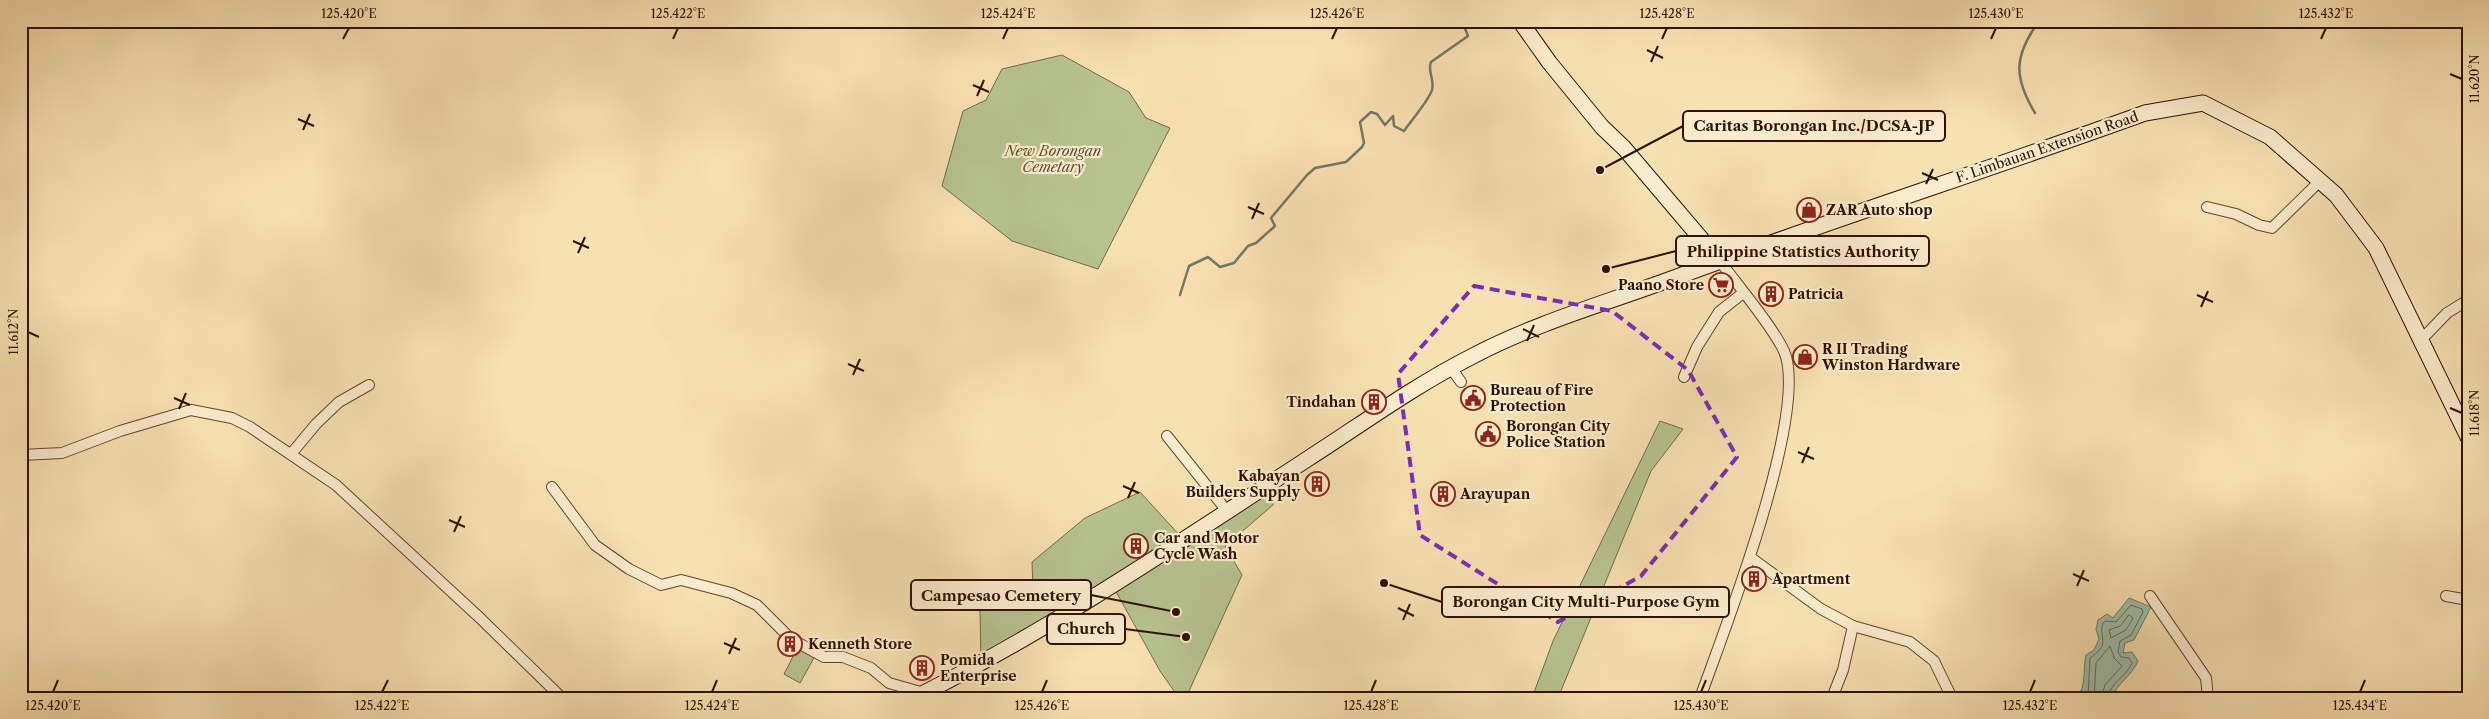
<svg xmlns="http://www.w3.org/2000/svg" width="2489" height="719" font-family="'Libre Caslon Text',serif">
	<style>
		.green { fill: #b7c490; stroke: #726b48 }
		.water { fill: #9dbeab; stroke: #717967 }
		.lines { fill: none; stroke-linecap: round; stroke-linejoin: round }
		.shore { stroke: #666856; stroke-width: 1 }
		.stream { stroke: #717967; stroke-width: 2.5 }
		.street-casing { stroke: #60462c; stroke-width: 12 }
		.secondary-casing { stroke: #2e1200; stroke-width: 17 }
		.street { stroke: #faeccc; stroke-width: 10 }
		.secondary { stroke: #faeccc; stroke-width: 15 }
		.marked { fill: none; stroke: #7b2cbf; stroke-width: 4; stroke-dasharray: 10 6; stroke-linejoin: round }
		.ticks { fill: none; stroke: #2e1200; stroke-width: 2 }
		.labels { text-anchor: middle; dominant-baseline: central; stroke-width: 4.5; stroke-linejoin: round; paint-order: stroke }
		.street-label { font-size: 14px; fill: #2e1200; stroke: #faeccc }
		.park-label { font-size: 14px; font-style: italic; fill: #5e5032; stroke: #faeccc }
		.poi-label { font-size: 14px; font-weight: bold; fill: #2e1200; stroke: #faeccc; text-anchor: start }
		.leader { fill: none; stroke: #2e1200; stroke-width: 2 }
		.callout-dot { fill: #2e1200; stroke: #faeccc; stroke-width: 2 }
		.callout { fill: #faeccc; stroke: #2e1200; stroke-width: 2 }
		.callout-label { font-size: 15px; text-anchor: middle; font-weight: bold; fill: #2e1200 }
		.neatline { fill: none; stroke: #2e1200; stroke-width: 2 }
		.ticks-label { font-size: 12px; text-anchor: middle; fill: #2e1200 }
	</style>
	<rect width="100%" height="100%" fill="#f8e1b1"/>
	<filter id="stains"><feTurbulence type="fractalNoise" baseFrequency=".004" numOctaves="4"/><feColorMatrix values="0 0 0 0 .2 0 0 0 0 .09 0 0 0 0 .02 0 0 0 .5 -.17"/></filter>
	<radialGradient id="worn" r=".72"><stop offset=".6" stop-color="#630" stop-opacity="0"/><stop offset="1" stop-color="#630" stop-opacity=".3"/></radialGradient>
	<g class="green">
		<polygon points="1062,55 1129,92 1146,118 1170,128 1098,269 1012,241 942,186 963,111 986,100 1002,69"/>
		<polygon points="1660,421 1683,429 1651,471 1558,698 1532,698 1553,641"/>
		<polygon points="1276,484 1273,505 1225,546 1242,575 1189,691 1185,698 1179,698 1160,671 1114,588"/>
		<polygon points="1140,492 1183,539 981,664 980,610 1033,590 1032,562 1085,518"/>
		<polygon points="798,647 815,656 800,683 784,674"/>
	</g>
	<path class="water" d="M 2129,598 L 2151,607 L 2134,640 L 2125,643 L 2123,653 L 2132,652 L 2138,661 C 2132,676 2117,683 2112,698 L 2084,698 L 2080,693 C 2086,681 2083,668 2086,655 L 2094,650 L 2099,639 L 2096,629 L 2098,620 L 2107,614 L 2113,618 Z"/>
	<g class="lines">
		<g class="shore">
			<polygon points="2129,615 2133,618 2126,630 2111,638 2109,630 2120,626"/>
			<path d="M 2088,698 L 2090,658 C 2112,643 2098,639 2103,623 L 2106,621 L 2116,622 L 2131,605 L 2142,609 L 2143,612 L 2131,635 L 2120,641 L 2118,652 L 2121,657 L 2129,658 L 2132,663 C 2126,677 2110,682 2108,698"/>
			<polyline points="2094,698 2096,663 2110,646 2114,658 2122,666 2105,685 2101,698"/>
		</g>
		<g class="stream">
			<path d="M 2035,113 C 2013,76 2014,56 2039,21"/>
			<path d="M 1180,295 L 1189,266 L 1208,257 L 1220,267 L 1234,263 L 1248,246 L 1256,243 L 1275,226 L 1271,218 L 1307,175 L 1315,168 L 1346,162 L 1362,147 L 1364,143 L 1360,122 L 1371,112 L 1377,114 L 1385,125 L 1393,116 L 1394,126 L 1404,131 C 1411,121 1429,100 1432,90 C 1435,80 1427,71 1431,62 L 1468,36 L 1462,21"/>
		</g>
		<defs>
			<g id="street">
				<polyline points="2207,207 2236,214 2259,225 2272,228 2320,181"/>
				<polyline points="2421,340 2447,313 2468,300"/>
				<polyline points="1451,368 1461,382"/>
				<polyline points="1684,377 1697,347 1719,312 1743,293"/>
				<polyline points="1167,436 1227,511"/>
				<polyline points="291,454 316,424 339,402 369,385"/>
				<polyline points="21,455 62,453 120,431 191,410 232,418 250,427 336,485 480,618 562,698"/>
				<polyline points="552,487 595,545 629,569 661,585 681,580 731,593 757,605 791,639 824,657 843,657 871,668 889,683 924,693"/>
				<polyline points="1750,557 1821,609 1853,626 1843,670 1832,698"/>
				<polyline points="2150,596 2206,678 2208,698"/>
				<polyline points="2446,596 2468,600"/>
				<polyline points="1853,626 1910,642 1934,661 1952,698"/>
				<path d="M 1700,698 C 1724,631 1810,411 1784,351 C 1771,324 1738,286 1720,261"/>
			</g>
			<g id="secondary">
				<polyline points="1520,21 1549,62 1602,127 1624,148 1720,261"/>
				<path d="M 920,698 L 924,693 C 1058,625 1183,540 1309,458 C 1362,424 1414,386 1471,357 C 1535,323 1606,303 1674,278 C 1830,220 1988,170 2145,113 L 2203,103 L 2270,137 L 2336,195 L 2376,248 L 2468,437"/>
			</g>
		</defs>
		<use href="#street" class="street-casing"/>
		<use href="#secondary" class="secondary-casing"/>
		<use href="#street" class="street"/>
		<use href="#secondary" class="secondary"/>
	</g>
	<path class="marked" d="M 1474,286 L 1612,311 L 1688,370 L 1737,457 L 1641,576 L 1558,622 L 1420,535 L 1398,374 Z"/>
	<path class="ticks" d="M 343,39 L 349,28M 673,39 L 678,28M 1003,39 L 1008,28M 1332,39 L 1337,28M 1662,39 L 1667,28M 1991,39 L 1996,28M 2321,39 L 2326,28M 1647,50 L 1663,58M 1651,62 L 1658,46M 2450,74 L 2462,79M 973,85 L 989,92M 977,96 L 984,80M 298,119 L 314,126M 303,130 L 310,114M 1922,173 L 1938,180M 1926,184 L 1933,169M 1248,207 L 1264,214M 1252,219 L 1259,203M 573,241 L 589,248M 578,253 L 585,237M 2197,295 L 2213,302M 2201,307 L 2208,291M 1523,329 L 1539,337M 28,332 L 39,337M 1527,341 L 1534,325M 848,364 L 864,371M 853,375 L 860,359M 174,398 L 190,405M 2450,408 L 2462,413M 179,409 L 186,393M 1798,452 L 1814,459M 1802,463 L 1809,447M 1123,486 L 1139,493M 1128,498 L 1135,482M 449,520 L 465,527M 454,532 L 461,516M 2073,574 L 2089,581M 2077,586 L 2084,570M 1398,608 L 1414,616M 1403,620 L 1410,604M 724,643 L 740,650M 729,654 L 736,638M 53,692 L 58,680M 382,692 L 388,680M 712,692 L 717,680M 1042,692 L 1047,680M 1371,692 L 1376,680M 1701,692 L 1706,680M 2030,692 L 2035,680M 2360,692 L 2365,680"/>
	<defs>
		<symbol id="shop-ring" viewBox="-11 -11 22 22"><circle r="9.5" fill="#faeccc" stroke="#8f2418" stroke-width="1.5"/><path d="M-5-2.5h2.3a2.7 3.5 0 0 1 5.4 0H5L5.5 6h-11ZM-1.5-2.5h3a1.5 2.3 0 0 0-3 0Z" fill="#8f2418"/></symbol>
		<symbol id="supermarket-ring" viewBox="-11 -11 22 22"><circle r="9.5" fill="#faeccc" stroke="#8f2418" stroke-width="1.5"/><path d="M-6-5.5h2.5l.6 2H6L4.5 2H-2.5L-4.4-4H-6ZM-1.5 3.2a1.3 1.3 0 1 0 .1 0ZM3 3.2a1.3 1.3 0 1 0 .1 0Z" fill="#8f2418"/></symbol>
		<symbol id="building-ring" viewBox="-11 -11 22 22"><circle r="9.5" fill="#faeccc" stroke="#8f2418" stroke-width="1.5"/><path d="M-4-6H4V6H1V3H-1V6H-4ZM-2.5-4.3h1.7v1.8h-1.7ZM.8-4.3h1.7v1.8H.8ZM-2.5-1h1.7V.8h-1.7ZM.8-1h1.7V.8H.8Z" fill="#8f2418"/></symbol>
		<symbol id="civic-ring" viewBox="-11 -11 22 22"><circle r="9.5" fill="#faeccc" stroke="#8f2418" stroke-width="1.5"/><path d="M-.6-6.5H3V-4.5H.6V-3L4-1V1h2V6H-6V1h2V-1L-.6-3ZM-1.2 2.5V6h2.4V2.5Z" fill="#8f2418"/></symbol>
	</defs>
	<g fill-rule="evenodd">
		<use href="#shop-ring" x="1795" y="196" width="28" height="28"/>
		<use href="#supermarket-ring" x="1707" y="271" width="28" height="28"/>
		<use href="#building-ring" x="1757" y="280" width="28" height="28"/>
		<use href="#shop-ring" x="1791" y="343" width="28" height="28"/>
		<use href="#civic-ring" x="1459" y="384" width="28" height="28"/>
		<use href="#building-ring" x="1360" y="388" width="28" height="28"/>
		<use href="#civic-ring" x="1474" y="420" width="28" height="28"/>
		<use href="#building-ring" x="1303" y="470" width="28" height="28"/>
		<use href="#building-ring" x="1429" y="480" width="28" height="28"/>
		<use href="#building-ring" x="1122" y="532" width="28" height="28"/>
		<use href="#building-ring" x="1740" y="565" width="28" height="28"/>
		<use href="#building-ring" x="776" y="630" width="28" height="28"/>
		<use href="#building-ring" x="908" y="654" width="28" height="28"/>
	</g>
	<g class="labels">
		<g class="street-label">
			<text transform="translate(2047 147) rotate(-19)">F. Limbauan Extension Road</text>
		</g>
		<g class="park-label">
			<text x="1053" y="151">New Borongan<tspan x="1053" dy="16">Cemetary</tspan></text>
		</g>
		<g class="poi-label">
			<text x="1826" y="210">ZAR Auto shop</text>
			<text x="1704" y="285" text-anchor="end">Paano Store</text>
			<text x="1788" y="294">Patricia</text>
			<text x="1822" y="349">R II Trading<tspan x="1822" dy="16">Winston Hardware</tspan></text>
			<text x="1490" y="390">Bureau of Fire<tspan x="1490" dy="16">Protection</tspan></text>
			<text x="1356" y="402" text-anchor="end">Tindahan</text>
			<text x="1506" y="426">Borongan City<tspan x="1506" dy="16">Police Station</tspan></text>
			<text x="1300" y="476" text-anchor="end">Kabayan<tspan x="1300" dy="16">Builders Supply</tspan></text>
			<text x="1460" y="494">Arayupan</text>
			<text x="1154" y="538">Car and Motor<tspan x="1154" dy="16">Cycle Wash</tspan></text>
			<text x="1772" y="579">Apartment</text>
			<text x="808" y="644">Kenneth Store</text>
			<text x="940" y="660">Pomida<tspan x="940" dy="16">Enterprise</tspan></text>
		</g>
	</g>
	<path class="leader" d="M1600 170L1683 126M1606 269L1676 251M1176 612L1091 595M1384 583L1442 602M1186 637L1125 629"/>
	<g class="callout-dot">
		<circle cx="1600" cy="170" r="5"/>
		<circle cx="1606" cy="269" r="5"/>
		<circle cx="1176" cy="612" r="5"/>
		<circle cx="1384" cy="583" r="5"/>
		<circle cx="1186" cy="637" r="5"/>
	</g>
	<g class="callout">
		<rect x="1683" y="111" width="262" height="30" rx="5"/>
		<rect x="1676" y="236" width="253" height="30" rx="5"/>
		<rect x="911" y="580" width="180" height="30" rx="5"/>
		<rect x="1442" y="587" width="287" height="30" rx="5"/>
		<rect x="1047" y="614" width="78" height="30" rx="5"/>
	</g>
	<g class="callout-label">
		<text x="1814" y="131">Caritas Borongan Inc./DCSA-JP</text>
		<text x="1803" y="257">Philippine Statistics Authority</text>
		<text x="1001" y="601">Campesao Cemetery</text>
		<text x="1586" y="607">Borongan City Multi-Purpose Gym</text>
		<text x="1086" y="634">Church</text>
	</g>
	<rect width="2489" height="719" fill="none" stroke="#f8e1b1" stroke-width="55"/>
	<rect x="28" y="28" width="2434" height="664" class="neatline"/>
	<g class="ticks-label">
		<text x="349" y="18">125.420°E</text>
		<text x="678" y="18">125.422°E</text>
		<text x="1008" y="18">125.424°E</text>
		<text x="1337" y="18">125.426°E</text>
		<text x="1667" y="18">125.428°E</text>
		<text x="1996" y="18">125.430°E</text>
		<text x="2326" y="18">125.432°E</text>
		<text transform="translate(2475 79) rotate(-90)" y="4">11.620°N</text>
		<text transform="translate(14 332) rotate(-90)" y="4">11.612°N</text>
		<text transform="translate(2475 413) rotate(-90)" y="4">11.618°N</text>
		<text x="53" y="710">125.420°E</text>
		<text x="382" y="710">125.422°E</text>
		<text x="712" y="710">125.424°E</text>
		<text x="1042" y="710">125.426°E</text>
		<text x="1371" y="710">125.428°E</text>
		<text x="1701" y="710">125.430°E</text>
		<text x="2030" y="710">125.432°E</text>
		<text x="2360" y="710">125.434°E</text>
	</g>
	<rect width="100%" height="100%" filter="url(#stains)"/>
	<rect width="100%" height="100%" fill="url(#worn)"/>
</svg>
